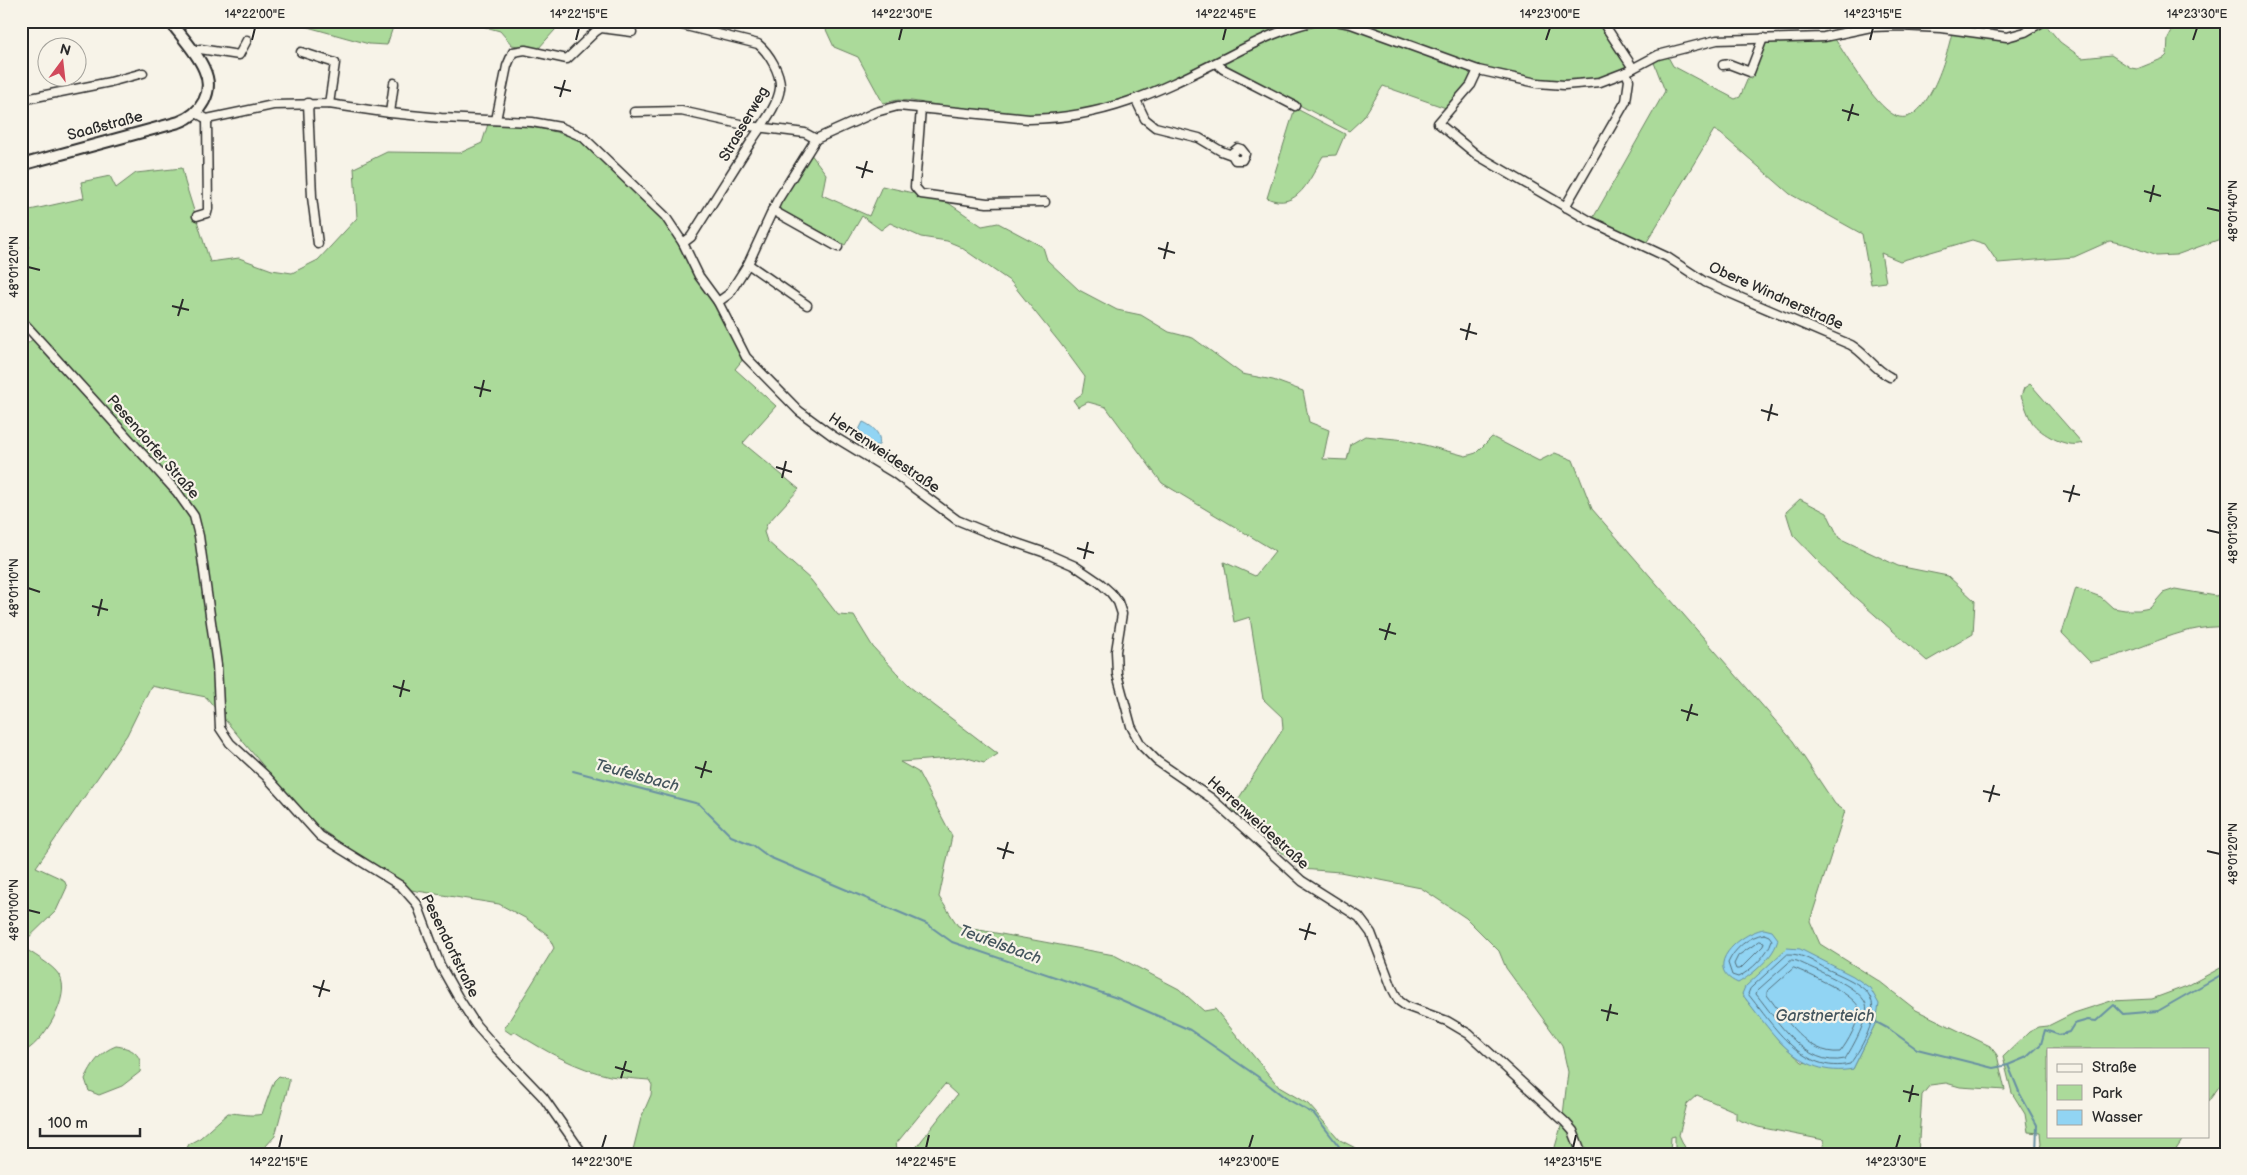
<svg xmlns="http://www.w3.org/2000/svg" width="2247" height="1175" font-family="'Balsamiq Sans',sans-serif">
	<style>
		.green { fill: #abda9a; stroke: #6b8262; fill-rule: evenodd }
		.water { fill: #91d4f3; stroke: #6890a3 }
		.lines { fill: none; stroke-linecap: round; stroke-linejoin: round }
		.shore { stroke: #546f7b; stroke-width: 1 }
		.stream { stroke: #6890a3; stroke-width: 2 }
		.minor-casing { stroke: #2b2b2b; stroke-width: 11 }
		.tertiary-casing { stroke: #2b2b2b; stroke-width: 14 }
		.minor { stroke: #f7f3e8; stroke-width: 8 }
		.tertiary { stroke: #f7f3e8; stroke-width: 10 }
		.ticks { fill: none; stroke: #2b2b2b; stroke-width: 2 }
		.labels { text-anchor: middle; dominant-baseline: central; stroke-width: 4.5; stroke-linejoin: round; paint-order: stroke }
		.street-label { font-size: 15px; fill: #2b2b2b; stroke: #f7f3e8 }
		.water-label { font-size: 16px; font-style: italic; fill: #44555d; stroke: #f7f3e8 }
		.neatline { fill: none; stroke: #2b2b2b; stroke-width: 2 }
		.ticks-label { font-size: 12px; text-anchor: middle; fill: #2b2b2b }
	</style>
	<rect width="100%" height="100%" fill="#f7f3e8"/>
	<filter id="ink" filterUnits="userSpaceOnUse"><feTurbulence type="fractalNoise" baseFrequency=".02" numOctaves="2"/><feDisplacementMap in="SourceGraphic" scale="10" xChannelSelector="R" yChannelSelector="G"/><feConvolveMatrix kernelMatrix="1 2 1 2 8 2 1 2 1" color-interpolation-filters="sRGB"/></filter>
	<g filter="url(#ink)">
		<g class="green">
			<polygon points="286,21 395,21 387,45 369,44"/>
			<polygon points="464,21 563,21 538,49 512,45 500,31"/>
			<polygon points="822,21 1301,21 1141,95 1092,108 1059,114 1034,116 967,110 912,101 898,100 883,103 858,57 834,47"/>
			<path d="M 1352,21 L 1599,21 L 1627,64 C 1624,71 1615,73 1608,76 C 1546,100 1434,51 1374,29 L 1374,26 Z"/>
			<path d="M 2177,21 L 2226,21 L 2226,237 L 2176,255 L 2156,256 L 2128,245 L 2110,241 L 2074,257 L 1998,263 L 1985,244 L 1972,240 L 1900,261 L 1881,253 L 1886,282 L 1871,284 L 1862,234 L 1790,194 L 1721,134 L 1714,130 L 1645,245 L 1592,220 L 1665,91 L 1653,60 L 1667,55 L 1673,66 L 1735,99 L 1740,97 L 1748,78 L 1751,79 L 1765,43 L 1835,39 C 1848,59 1873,103 1894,115 C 1926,132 1948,52 1952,32 L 2005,40 L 2045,24 L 2060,42 L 2082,58 L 2111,55 L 2131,68 L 2137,69 L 2164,58 L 2167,55 L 2168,38 Z"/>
			<path d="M 1333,23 L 1343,25 L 1466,70 L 1471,75 L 1470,82 L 1446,108 L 1383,86 L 1363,118 L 1349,131 L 1223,65 L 1225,62 C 1258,45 1295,23 1333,23 Z"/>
			<path d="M 1295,108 L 1345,134 L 1336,155 L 1323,156 C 1310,178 1298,212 1267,198 Z"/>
			<path d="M 488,124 C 522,125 557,128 587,144 L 664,219 L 676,235 L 702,287 L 722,314 L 744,358 L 735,369 L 776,406 L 743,443 L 799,489 L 767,524 L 764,532 L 767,541 L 811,580 L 838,615 L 854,616 L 873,647 L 910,687 L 998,754 L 984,763 L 964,757 L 900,762 L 918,772 L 952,836 L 939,897 L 958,926 L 1114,955 L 1179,989 L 1204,1011 L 1215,1009 L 1279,1087 L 1308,1104 L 1340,1140 L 1367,1154 L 911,1154 L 957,1095 L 945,1084 L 895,1145 L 903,1154 L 632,1154 L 641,1118 L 651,1095 L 652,1085 L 649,1080 C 636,1079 623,1078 610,1076 C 577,1069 543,1050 515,1032 L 511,1034 L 504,1029 L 554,948 L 548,935 L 527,919 L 499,904 L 411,890 L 310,822 L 206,697 L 151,686 L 127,735 L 36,867 L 64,880 L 67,887 L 56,911 L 21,945 L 21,349 L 34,338 L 21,317 L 21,253 L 29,247 L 21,239 L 21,212 L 84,198 L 81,182 L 110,176 L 116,188 L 136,173 L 182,168 L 185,182 L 210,262 L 239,258 L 272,270 L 292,273 L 318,260 L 357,218 L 354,168 L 387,152 L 460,153 L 482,143 Z"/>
			<path d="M 810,153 L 826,174 L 822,195 L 869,216 L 882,186 L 944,200 L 982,226 L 998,223 L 1043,247 L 1047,260 L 1079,290 L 1117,310 L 1141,315 L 1169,332 L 1193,338 L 1242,374 L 1273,380 L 1303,391 L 1309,422 L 1329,430 L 1323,459 L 1347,460 L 1351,444 L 1365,436 L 1406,440 L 1466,456 L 1476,453 L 1492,437 L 1539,461 L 1555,453 L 1573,460 L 1592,509 L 1793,741 L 1835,804 L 1845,811 L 1810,921 L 1820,944 L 1879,981 L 1916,1010 L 1990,1046 L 1997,1055 L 2005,1090 L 1960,1087 L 1946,1083 L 1930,1085 L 1922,1095 L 1918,1154 L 1822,1154 L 1824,1140 L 1758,1127 L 1736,1119 L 1736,1112 L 1697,1095 L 1687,1104 L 1679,1135 L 1688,1154 L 1675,1154 L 1675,1136 L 1671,1137 L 1670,1154 L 1586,1154 L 1576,1128 L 1563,1115 L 1568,1072 L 1562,1045 L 1506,968 L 1499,951 L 1466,918 L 1421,888 L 1340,872 L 1301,869 L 1232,809 L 1283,729 L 1282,717 L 1263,699 L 1250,617 L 1234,622 L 1224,562 L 1255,576 L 1275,551 L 1162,483 L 1106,407 L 1088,402 L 1078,407 L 1073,400 L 1082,394 L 1085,377 L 1060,343 L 1011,282 L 959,246 L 947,241 L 921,237 L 890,223 L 881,230 L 862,216 L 845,245 L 779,209 L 777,206 ZM 1742,994 L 1876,1022 L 1853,1069 L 1802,1062 L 1780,1042 Z"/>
			<path d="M 2030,384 L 2032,386 L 2082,443 C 2068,449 2040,434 2032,422 C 2027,414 2025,404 2021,396 L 2024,388 Z"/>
			<polygon points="1800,499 1827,513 1839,538 1898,566 1948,576 1975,601 1973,634 1927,661 1840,584 1793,535 1786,512"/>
			<path d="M 2076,588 L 2101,597 L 2113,608 L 2125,610 L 2139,610 L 2150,608 L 2163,593 L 2175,589 L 2216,596 L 2226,590 L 2226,627 C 2177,624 2137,655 2090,662 L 2062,633 Z"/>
			<path d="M 21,946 C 31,953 53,965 59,975 C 73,995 42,1046 21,1053 Z"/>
			<polygon points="2226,965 2226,1077 2208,1102 2208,1049 2048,1049 2048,1136 2185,1136 2173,1154 2038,1154 2041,1143 2040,1133 2028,1132 2025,1114 2012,1093 2003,1057 2029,1032 2039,1027 2048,1026 2074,1013 2111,1001 2152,999 2187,986"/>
			<path d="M 116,1046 C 132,1048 143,1054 140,1072 L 122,1086 L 99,1095 L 89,1091 L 85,1079 C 92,1064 100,1052 116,1046 Z"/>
			<path d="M 279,1076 L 289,1079 L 289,1083 L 275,1136 L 265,1147 L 244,1154 L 185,1152 L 189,1144 L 200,1138 L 228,1113 C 239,1113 252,1117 262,1114 L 274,1081 Z"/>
			<polygon points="1562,1123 1570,1135 1577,1154 1553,1154"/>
		</g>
		<g class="water">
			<path d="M 863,422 C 873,426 882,435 879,445 L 873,446 L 859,440 L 858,432 Z"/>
			<path d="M 1764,929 L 1772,931 L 1778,939 C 1775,956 1752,975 1738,983 C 1701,967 1740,933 1764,929 Z"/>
			<path d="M 1787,948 L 1800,949 L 1853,976 L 1870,988 L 1879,1004 L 1876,1022 L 1853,1069 C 1798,1079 1772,1032 1742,994 L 1745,987 Z"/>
		</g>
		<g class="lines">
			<g class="shore">
				<path d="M 1764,934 L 1769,936 L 1772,940 C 1768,954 1751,971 1738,977 L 1732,975 L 1728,963 C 1734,949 1749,936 1764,934 Z"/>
				<polygon points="1760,941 1764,942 1763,946 1740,969 1736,969 1734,964 1738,956"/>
				<path d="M 1788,954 C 1802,953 1815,963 1827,969 C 1840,975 1855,981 1865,990 C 1885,1009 1862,1047 1850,1064 C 1803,1075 1774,1026 1748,994 L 1750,989 Z"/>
				<path d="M 1792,960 L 1797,961 C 1815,970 1859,986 1866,1004 C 1870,1017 1852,1048 1845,1059 C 1805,1068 1778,1021 1756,994 L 1757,991 Z"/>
				<path d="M 1794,968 C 1807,973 1858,996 1859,1009 C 1859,1022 1848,1042 1840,1052 C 1807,1055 1785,1018 1767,995 L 1767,992 Z"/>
			</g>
			<g class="stream">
				<polyline points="573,771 699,804 731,836 753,845 769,857 927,924 952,942 1117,998 1190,1030 1257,1076 1287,1099 1314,1114 1345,1154"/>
				<polyline points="1876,1022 1889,1029 1917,1049 1993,1068 2008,1065 2027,1057 2041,1044 2045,1030 2059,1035 2069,1032 2074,1024 2088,1020 2096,1021 2114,1005 2123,1014 2158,1011 2226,972"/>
				<polyline points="2008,1065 2020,1094 2037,1125 2036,1154"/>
			</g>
			<defs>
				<g id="minor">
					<path d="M 666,21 L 758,44 C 769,53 781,73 780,88 C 778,106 761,126 751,142 C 731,174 711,205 691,237 L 683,243"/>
					<polyline points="1336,21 1351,24 1478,70 1537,83 1564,85 1600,82 1626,72 1658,55 1717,40 1824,37 1871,27 1900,26 1941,28 2007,37 2025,32 2044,21"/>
					<polyline points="1602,21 1633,68"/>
					<polyline points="193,52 200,49 239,55 247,40"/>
					<polyline points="301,52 335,63 329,104"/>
					<polyline points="1216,63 1223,69 1295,106"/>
					<polyline points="1723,65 1729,64 1750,72 1763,38"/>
					<path d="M 1478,70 L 1471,85 L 1438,123 L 1477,155 L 1590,221 L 1667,257 L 1705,282 L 1725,291 L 1851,345 C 1866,354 1874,369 1890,377"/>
					<polyline points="21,100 110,82 143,73"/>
					<polyline points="1136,100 1145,119 1155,127 1199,138 1221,151 1232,155 1235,160 1242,160 1245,154 1241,149 1238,148 1233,152 1232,155"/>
					<polyline points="308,103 312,197 318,244"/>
					<polyline points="921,108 915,187 921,194 987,203 1045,202"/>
					<polyline points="634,112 681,111 749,126 805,133 816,139"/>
					<polyline points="196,113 207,119 273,105 329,104 390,113 441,118 532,122 560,127 583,137 665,216 683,243 699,276 718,302 746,357 799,411 833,436 894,473 957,520 996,536 1043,552 1075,566 1100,583 1111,593 1118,602 1122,614 1116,651 1117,674 1131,726 1141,745 1157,761 1211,798 1302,881 1359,917 1371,933 1392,988 1399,1001 1406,1006 1447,1021 1469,1034 1565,1122 1573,1131 1582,1154"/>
					<polyline points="390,113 394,83"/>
					<polyline points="496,120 507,66 513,52 525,50 567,59 595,32 601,28 632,32"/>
					<polyline points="1565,207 1626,101 1629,80 1626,72"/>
					<polyline points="772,210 838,247"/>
					<polyline points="197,216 207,213 208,209 207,119"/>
					<polyline points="748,264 807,305"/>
					<path d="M 718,302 L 729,294 L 748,264 L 777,201 L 816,139 L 876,112 L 898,106 L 1029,119 C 1104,118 1155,93 1221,60 C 1251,45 1281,28 1316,21"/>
					<polyline points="21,320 177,492 194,516 199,536 217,665 220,728 230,743 266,776 320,836 401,886 417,904 440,965 458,997 476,1025 497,1049 543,1097 583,1154"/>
				</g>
				<path id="tertiary" d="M 21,165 L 179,122 C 201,114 215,92 204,69 C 197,52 181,36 170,21"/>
			</defs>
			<use href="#minor" class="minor-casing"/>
			<use href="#tertiary" class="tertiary-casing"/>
			<use href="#minor" class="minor"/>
			<use href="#tertiary" class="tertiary"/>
		</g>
	</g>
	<path class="ticks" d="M 252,40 L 255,28M 576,40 L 579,28M 899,40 L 902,28M 1223,40 L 1226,28M 1546,40 L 1550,28M 1870,40 L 1873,28M 2193,40 L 2197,28M 554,87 L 571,91M 560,97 L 565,80M 1842,110 L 1859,115M 1848,121 L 1853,104M 856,167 L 873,172M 862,178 L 867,161M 2144,191 L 2161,196M 2150,202 L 2154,185M 2207,208 L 2220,211M 1158,248 L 1175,253M 1164,259 L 1168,242M 28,267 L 40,270M 172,306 L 189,310M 178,316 L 183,299M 1460,329 L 1477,334M 1466,340 L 1470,323M 474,387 L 491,391M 480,397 L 484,380M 1761,410 L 1778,415M 1768,421 L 1772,404M 776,467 L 792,472M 782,478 L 786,461M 2063,491 L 2080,495M 2069,502 L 2074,485M 2207,530 L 2220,533M 1077,548 L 1094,553M 1084,559 L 1088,542M 28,588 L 40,592M 92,606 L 108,610M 98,616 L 102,599M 1379,629 L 1396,634M 1385,640 L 1390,623M 393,686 L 410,691M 400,697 L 404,680M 1681,710 L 1698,715M 1687,721 L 1692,704M 695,767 L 712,772M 701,778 L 706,761M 1983,791 L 2000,795M 1989,802 L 1994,785M 997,848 L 1014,853M 2207,851 L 2220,854M 1003,859 L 1008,842M 28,910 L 40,913M 1299,929 L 1316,934M 1305,940 L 1310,923M 313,986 L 330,991M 319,997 L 324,980M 1601,1010 L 1618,1014M 1607,1021 L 1611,1004M 615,1067 L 632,1072M 621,1078 L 626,1061M 1903,1091 L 1919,1095M 1909,1102 L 1913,1085M 279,1148 L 282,1135M 602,1148 L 606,1135M 926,1148 L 929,1135M 1249,1148 L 1253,1135M 1573,1148 L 1576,1135M 1896,1148 L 1900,1135"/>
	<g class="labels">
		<g class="street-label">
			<text transform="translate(744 124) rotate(-60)">Strasserweg</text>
			<text transform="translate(105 126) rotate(-15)">Saaßstraße</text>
			<text transform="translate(1776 296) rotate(24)">Obere Windnerstraße</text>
			<text transform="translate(153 447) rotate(49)">Pesendorfer Straße</text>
			<text transform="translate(884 453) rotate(34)">Herrenweidestraße</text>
			<text transform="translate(1258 823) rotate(42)">Herrenweidestraße</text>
			<text transform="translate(450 946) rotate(64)">Pesendorfstraße</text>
		</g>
		<g class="water-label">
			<text transform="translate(637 776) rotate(15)">Teufelsbach</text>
			<text transform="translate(1000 945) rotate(20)">Teufelsbach</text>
			<text x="1825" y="1016">Garstnerteich</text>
		</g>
	</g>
	<rect width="2247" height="1175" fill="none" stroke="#f7f3e8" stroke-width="55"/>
	<rect x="2047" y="1048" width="162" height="90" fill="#f7f3e8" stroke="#a5a39c"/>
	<rect x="2057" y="1064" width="25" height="8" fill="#f7f3e8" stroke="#a5a39c"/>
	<text x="2092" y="1072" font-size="15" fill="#2b2b2b">Straße</text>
	<rect x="2057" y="1085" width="25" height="15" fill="#abda9a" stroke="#a5a39c"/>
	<text x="2092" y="1098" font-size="15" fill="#2b2b2b">Park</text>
	<rect x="2057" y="1110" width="25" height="15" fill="#91d4f3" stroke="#a5a39c"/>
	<text x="2092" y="1122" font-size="15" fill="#2b2b2b">Wasser</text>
	<g transform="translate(62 62) rotate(15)"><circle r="24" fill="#f7f3e8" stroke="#a5a39c"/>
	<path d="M0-4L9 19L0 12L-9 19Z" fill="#d1495b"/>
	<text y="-8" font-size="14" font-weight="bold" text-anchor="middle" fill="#2b2b2b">N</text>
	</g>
	<path d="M40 1128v8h100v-8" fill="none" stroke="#2b2b2b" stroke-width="2.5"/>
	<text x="48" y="1128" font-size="15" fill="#2b2b2b" stroke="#f7f3e8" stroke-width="4" paint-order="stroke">100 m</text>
	<rect x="28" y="28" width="2192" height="1120" class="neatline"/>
	<g class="ticks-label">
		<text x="255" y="18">14°22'00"E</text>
		<text x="579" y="18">14°22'15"E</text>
		<text x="902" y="18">14°22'30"E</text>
		<text x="1226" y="18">14°22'45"E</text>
		<text x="1550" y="18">14°23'00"E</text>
		<text x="1873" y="18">14°23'15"E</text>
		<text x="2197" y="18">14°23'30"E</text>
		<text transform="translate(2233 211) rotate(-90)" y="4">48°01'40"N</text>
		<text transform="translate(14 267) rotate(-90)" y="4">48°01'20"N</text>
		<text transform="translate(2233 533) rotate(-90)" y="4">48°01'30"N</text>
		<text transform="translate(14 588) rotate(-90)" y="4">48°01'10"N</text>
		<text transform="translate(2233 854) rotate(-90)" y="4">48°01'20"N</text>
		<text transform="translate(14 910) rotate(-90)" y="4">48°01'00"N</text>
		<text x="279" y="1166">14°22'15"E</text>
		<text x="602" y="1166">14°22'30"E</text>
		<text x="926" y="1166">14°22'45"E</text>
		<text x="1249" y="1166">14°23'00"E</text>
		<text x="1573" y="1166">14°23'15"E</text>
		<text x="1896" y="1166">14°23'30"E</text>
	</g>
</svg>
